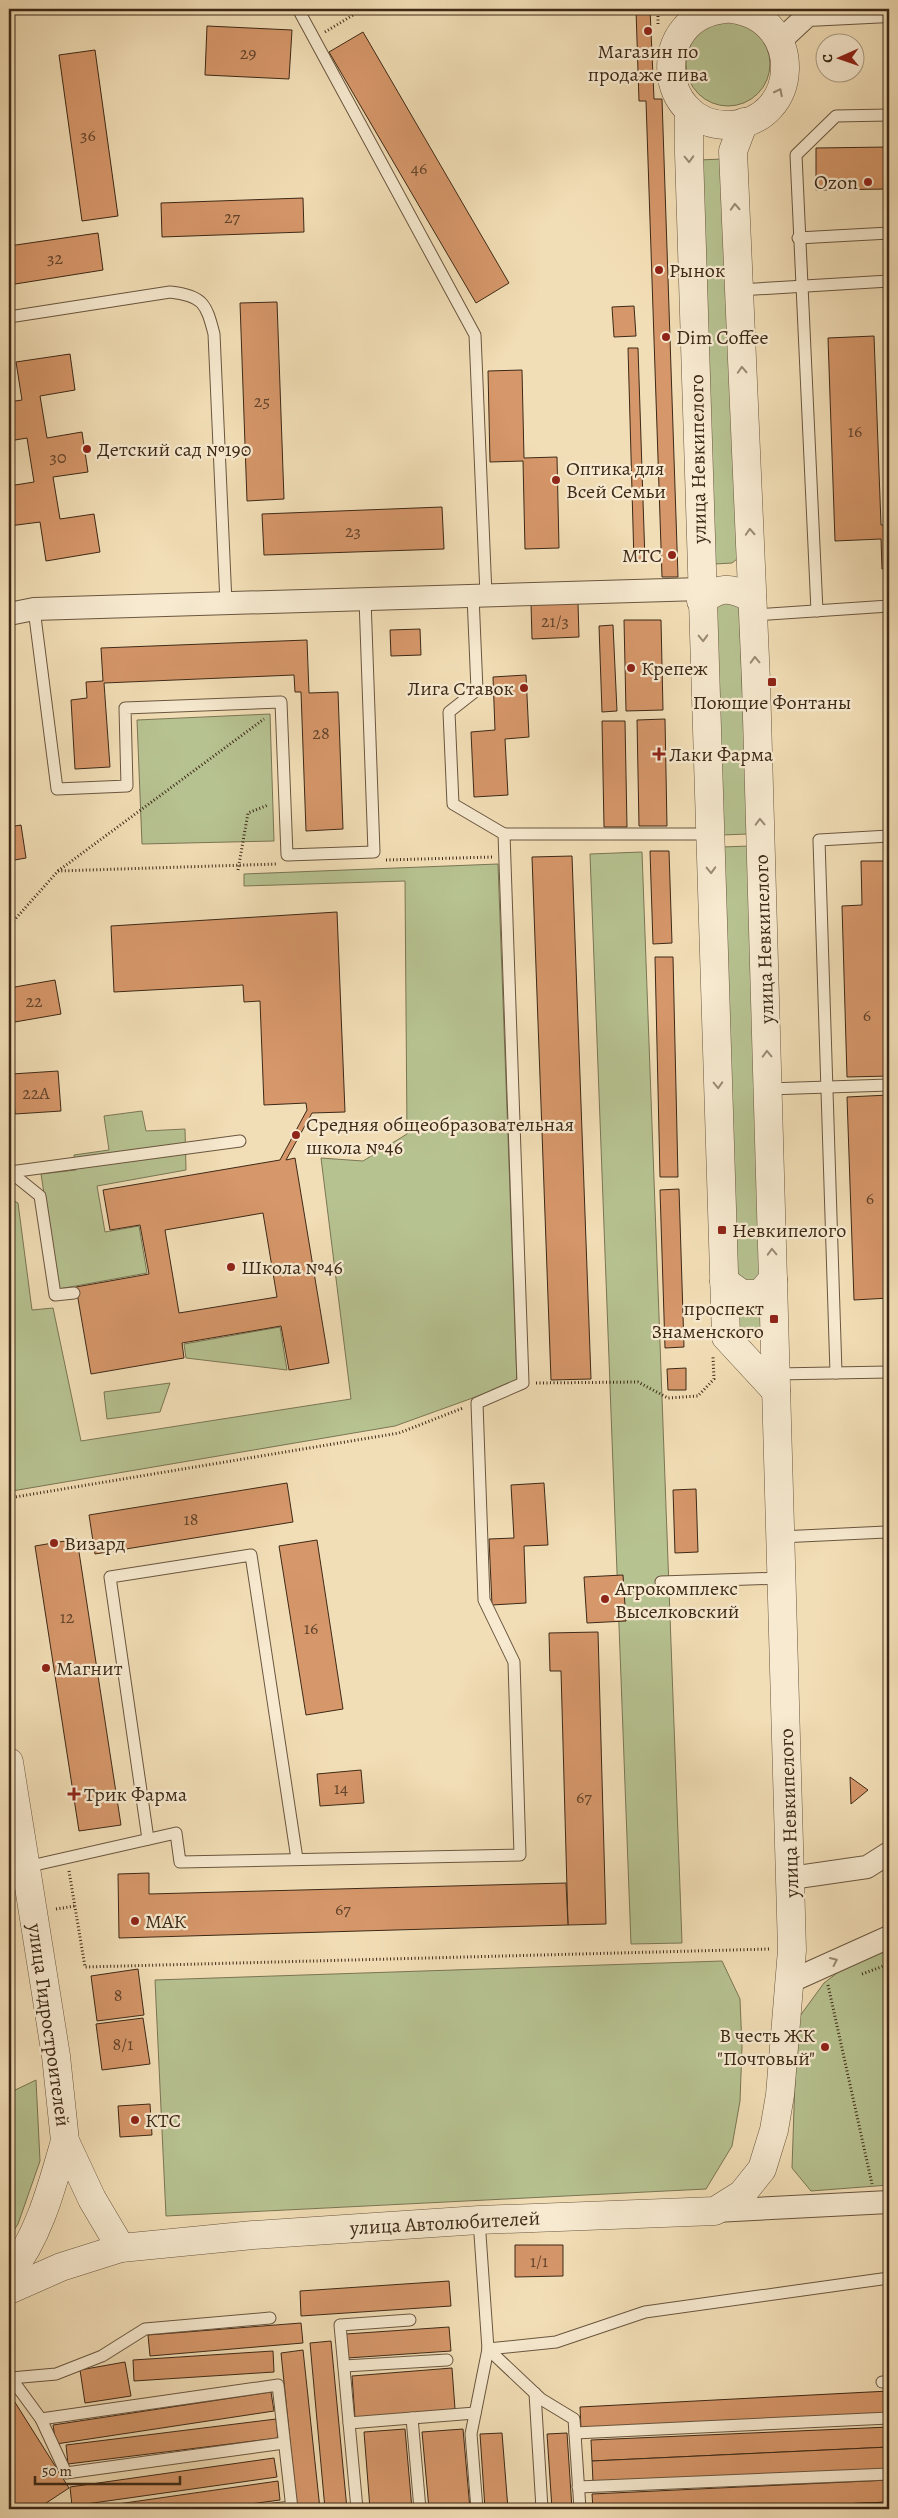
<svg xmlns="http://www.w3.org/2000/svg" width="898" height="2518" font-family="Alegreya,serif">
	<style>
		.green { fill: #b7c291; stroke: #7a7654 }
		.building { fill: #d6976a; stroke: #3d2917; fill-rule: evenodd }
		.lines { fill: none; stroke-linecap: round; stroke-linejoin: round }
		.service-casing { stroke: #6a563f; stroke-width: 13 }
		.minor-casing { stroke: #6a563f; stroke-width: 24 }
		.tertiary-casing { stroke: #6a563f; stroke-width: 29 }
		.path { stroke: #3d2917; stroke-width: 3; stroke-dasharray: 1 2.5; stroke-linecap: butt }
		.service { stroke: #f7ead0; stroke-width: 11 }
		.minor { stroke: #f7ead0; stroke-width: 22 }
		.tertiary { stroke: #f7ead0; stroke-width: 28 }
		.oneway { stroke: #9a8a74 }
		.poi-dot { fill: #8f2418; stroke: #f7ead0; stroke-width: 2 }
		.labels { text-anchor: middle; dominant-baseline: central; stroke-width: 4.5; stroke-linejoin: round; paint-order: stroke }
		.number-label { font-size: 18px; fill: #63442c }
		.poi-label { font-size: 20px; fill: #3d2917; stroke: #f7ead0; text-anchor: start }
		.street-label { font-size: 20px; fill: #3d2917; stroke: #f7ead0 }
	</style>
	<rect width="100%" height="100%" fill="#f2deb6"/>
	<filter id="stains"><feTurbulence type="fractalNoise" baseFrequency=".004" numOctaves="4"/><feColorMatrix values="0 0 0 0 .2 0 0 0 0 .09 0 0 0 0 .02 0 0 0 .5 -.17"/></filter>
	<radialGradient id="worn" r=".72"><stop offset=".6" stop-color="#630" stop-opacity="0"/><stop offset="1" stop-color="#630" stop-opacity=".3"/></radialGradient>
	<g class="green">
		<circle cx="728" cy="64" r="42"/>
		<polygon points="723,159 737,559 732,563 715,564 698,160"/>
		<polygon points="716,598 739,602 748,834 721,835"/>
		<polygon points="270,714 274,841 142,844 137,720"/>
		<polygon points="749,846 764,1282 737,1282 722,847"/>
		<polygon points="642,852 682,1943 631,1944 590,854"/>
		<polygon points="498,864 517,1382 395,1426 12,1491 9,1463 9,1198 18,1203 32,1310 53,1308 81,1441 351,1399 321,1158 363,1161 407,1134 405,881 244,886 244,874"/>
		<polygon points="142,1111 146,1131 185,1129 186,1170 97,1186 105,1232 139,1226 147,1273 59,1289 41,1174 76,1170 74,1155 109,1150 104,1116"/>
		<polygon points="737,1299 760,1301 767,1333 739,1334"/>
		<polygon points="280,1327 287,1370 186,1358 184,1344"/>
		<polygon points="170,1383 160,1412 107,1419 104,1392"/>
		<polygon points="889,1938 889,2185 811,2191 792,2168 797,2020 824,1983 880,1940"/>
		<polygon points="722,1961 740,1999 742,2047 740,2101 732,2146 706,2189 166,2216 155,1980"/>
		<polygon points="36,2080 40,2161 18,2224 9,2238 9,2093"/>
	</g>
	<g class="building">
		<polygon points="650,9 654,99 662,99 678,577 662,577 646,101 639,101 636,10"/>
		<polygon points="207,26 292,30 289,79 205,75"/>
		<polygon points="363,32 509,283 476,303 329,52"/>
		<polygon points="95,50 118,216 82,221 59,55"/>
		<polygon points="889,147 889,189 816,190 816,148"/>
		<polygon points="303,198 304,232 162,237 161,203"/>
		<polygon points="98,233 103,270 9,285 9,246"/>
		<polygon points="277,302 284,499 247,501 240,303"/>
		<polygon points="634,306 636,336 614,337 612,307"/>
		<polygon points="874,336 881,525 889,525 889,568 882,569 881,539 835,541 828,338"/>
		<polygon points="628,348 638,348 645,561 634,562"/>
		<polygon points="70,354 75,390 40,396 47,438 82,432 88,472 53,477 60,519 94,514 100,552 46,561 40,522 9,526 9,486 34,482 27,438 9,441 9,402 22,400 16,362"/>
		<polygon points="522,370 524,458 557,457 559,548 525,549 523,461 490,462 488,371"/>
		<polygon points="442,507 444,549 264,555 262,514"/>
		<polygon points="578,603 579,637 532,639 531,604"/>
		<polygon points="624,620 661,620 663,710 626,711"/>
		<polygon points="613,625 617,711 602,712 599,626"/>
		<polygon points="420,629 421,655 391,656 390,630"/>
		<polygon points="307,640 309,693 338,692 343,829 306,831 301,692 295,692 294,675 104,683 110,767 75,769 71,700 87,698 86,682 103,681 101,648"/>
		<polygon points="526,675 529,737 505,739 508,795 474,797 471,732 495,730 493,677"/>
		<polygon points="665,719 667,826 639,826 637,720"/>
		<polygon points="602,721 625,721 627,827 604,827"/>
		<polygon points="21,825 26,858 9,861 9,827"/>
		<polygon points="650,851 669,851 672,943 653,944"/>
		<polygon points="572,856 591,1379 551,1380 532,857"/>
		<polygon points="861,861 889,861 889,1076 847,1077 842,906 862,905"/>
		<path d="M 337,912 L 345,1112 L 312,1113 L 286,1160 L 295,1158 L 329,1363 L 289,1370 L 281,1326 L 182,1343 L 184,1358 L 91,1374 L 76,1287 L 149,1274 L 140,1225 L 110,1230 L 103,1190 L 280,1160 L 307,1110 L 306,1103 L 264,1105 L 260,1001 L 244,1002 L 243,985 L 114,992 L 111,926 ZM 263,1213 L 277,1297 L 179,1313 L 165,1230 Z"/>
		<polygon points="655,957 673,957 678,1177 660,1177"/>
		<polygon points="55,980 61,1014 9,1023 9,988"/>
		<polygon points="58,1071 61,1111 15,1114 12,1074"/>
		<polygon points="889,1095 889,1298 854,1300 847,1097"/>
		<polygon points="679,1189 684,1347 665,1348 660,1190"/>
		<polygon points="686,1368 686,1390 668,1390 667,1369"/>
		<polygon points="287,1483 293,1522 95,1554 89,1515"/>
		<polygon points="544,1483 548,1545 524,1546 526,1603 492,1605 489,1539 514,1538 511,1485"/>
		<polygon points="696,1489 698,1552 675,1553 673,1490"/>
		<polygon points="77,1539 121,1825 79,1831 35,1546"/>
		<polygon points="317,1540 343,1709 306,1715 279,1546"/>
		<polygon points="623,1575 626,1621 587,1623 584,1577"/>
		<polygon points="598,1632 606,1924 568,1925 561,1671 550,1671 549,1633"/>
		<polygon points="361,1770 364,1803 320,1806 317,1774"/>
		<polygon points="850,1777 868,1790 851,1804"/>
		<polygon points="149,1873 149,1894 566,1883 568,1925 119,1938 118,1874"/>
		<polygon points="138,1969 144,2015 97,2021 91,1976"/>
		<polygon points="143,2018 150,2064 102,2070 96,2024"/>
		<polygon points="150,2104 152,2135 120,2137 118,2106"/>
		<polygon points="515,2245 563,2245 563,2276 515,2277"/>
		<polygon points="449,2281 451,2306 301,2316 300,2291"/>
		<polygon points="301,2323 303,2343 150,2356 148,2335"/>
		<polygon points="449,2327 451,2351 347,2358 346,2334"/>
		<polygon points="331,2341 347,2509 325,2509 310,2343"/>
		<polygon points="303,2350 320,2509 297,2509 281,2353"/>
		<polygon points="273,2351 274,2372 134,2381 133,2360"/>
		<polygon points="125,2362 131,2396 85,2403 80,2370"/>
		<polygon points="452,2368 455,2409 355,2418 352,2376"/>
		<polygon points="889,2391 889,2413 581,2429 580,2407"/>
		<polygon points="271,2392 274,2411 56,2444 53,2425"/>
		<polygon points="11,2396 69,2488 37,2509 9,2509 9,2398"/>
		<polygon points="276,2419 278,2438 68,2464 66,2445"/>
		<polygon points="889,2427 889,2447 592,2461 591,2440"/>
		<polygon points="405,2429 412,2509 370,2509 364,2432"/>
		<polygon points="463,2429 470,2509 429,2509 422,2432"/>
		<polygon points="502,2433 508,2509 485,2509 480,2434"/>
		<polygon points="567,2433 572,2509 552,2509 547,2434"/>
		<polygon points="889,2447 889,2469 593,2482 592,2461"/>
		<polygon points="274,2458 277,2477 72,2506 70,2487"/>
		<polygon points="889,2480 889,2502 719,2509 593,2509 592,2494"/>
		<polygon points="278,2481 280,2500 213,2509 83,2509"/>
		<polygon points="889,2502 889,2509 719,2509"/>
	</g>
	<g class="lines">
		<defs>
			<g id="service">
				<polyline points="298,9 475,335 486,595"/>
				<polyline points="798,238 889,233"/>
				<polyline points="739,290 889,281"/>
				<path d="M 9,317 L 170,292 C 203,296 206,303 214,334 L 226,603"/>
				<polyline points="34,609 57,789 127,786 125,708 281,702 287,855 374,852 365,599"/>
				<polyline points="817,611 796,155 836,116 889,115"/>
				<polyline points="753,615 889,606"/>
				<polyline points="504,834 709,834"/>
				<polyline points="768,1089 889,1085"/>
				<polyline points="9,1171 40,1196 55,1295 74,1293"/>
				<polyline points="10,1172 240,1141"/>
				<polyline points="836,1373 819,840 889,836"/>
				<polyline points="776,1374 889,1372"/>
				<polyline points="780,1537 886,1532 889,1537"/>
				<polyline points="661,1582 781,1578"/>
				<polyline points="148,1839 110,1577 251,1555 297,1859"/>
				<polyline points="26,1867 176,1833 180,1862 520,1855 514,1662 484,1600 477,1403 523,1383 504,834 453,804 449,712 477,690 473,596"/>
				<polyline points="488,2349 556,2342 645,2312 889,2278"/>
				<polyline points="488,2349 541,2399 574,2419 580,2509"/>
				<polyline points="344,2366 447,2360"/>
				<polyline points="11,2378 56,2374 102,2356 145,2329 270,2318"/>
				<polyline points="9,2379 11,2378 41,2419 278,2385 292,2509"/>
				<polyline points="882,2382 889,2382"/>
				<polyline points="535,2393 542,2509"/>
				<polyline points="412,2418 420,2509"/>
				<polyline points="41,2419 66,2473 284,2443"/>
				<polyline points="349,2423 475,2413"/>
				<polyline points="575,2433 889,2418"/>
				<polyline points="578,2487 889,2474"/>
				<polyline points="273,2509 292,2507"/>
				<polyline points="357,2509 340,2325 410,2320"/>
				<polyline points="477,2509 471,2434 488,2349 479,2220"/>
			</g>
			<g id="minor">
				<polyline points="780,41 808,15 889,11"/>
				<polyline points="9,614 34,609 701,589"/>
				<polyline points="791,1878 867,1867 889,1853"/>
				<polyline points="789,1982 889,1937"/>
				<polyline points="715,2211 889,2202"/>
			</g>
			<g id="tertiary">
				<path d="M 725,9 C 649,16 656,127 730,125 C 801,122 805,18 732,9"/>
				<polyline points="689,110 689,153 726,1337 776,1391"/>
				<path d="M 701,601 C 722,586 729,587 752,598"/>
				<polyline points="724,1281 742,1294 760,1294 773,1279"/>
				<polyline points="9,1762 56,2056 65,2141 92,2199 121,2248"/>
				<path d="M 9,2274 C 39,2237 52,2186 65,2141"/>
				<polyline points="9,2290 61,2267 121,2248 253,2235 479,2220 715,2211 742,2194 762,2169 774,2130 780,2095 792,1950 756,682 733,151 744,122"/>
			</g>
		</defs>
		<use href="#service" class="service-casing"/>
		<use href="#minor" class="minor-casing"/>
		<use href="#tertiary" class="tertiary-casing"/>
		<g class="path">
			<polyline points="658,9 658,26"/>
			<polyline points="325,32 363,9"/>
			<polyline points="386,860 492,857"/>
			<polyline points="238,870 248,813 268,805"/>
			<polyline points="58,871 264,719"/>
			<polyline points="9,926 58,871 277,864"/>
			<polyline points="536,1383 638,1382 668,1398 698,1396 714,1379 713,1357"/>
			<polyline points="9,1498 399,1433 463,1408"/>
			<polyline points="69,1871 85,1967 770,1949"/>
			<polyline points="56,1909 75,1906"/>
			<polyline points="862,1974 889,1964"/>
			<polyline points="828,1985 872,2184"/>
		</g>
		<use href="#service" class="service"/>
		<use href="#minor" class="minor"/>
		<use href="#tertiary" class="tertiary"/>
	</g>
	<defs><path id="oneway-chevron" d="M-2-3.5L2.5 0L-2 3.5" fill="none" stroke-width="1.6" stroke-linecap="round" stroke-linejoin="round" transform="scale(1.25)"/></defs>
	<g class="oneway">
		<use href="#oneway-chevron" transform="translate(779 92) rotate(-63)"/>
		<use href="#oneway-chevron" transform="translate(689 159) rotate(88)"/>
		<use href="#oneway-chevron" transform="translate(735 207) rotate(-93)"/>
		<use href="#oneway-chevron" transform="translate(742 370) rotate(-93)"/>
		<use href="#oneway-chevron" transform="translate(750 532) rotate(-93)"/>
		<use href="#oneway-chevron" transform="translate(703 638) rotate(88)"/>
		<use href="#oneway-chevron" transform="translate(755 660) rotate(-92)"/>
		<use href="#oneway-chevron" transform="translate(760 822) rotate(-92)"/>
		<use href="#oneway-chevron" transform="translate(711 870) rotate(88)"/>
		<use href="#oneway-chevron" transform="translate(767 1054) rotate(-92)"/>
		<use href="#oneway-chevron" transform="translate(718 1085) rotate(88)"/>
		<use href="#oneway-chevron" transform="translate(772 1252) rotate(-92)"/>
		<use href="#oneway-chevron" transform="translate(834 1961) rotate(-25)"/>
	</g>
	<g class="poi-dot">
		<circle cx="648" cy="31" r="5"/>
		<circle cx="868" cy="182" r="5"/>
		<circle cx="659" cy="270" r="5"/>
		<circle cx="666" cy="337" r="5"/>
		<circle cx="87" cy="449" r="5"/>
		<circle cx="556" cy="480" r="5"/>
		<circle cx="672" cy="555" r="5"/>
		<circle cx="631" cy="668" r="5"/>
		<rect x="767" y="677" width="10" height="10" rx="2.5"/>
		<circle cx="524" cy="688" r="5"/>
		<path d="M656.5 746.5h5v5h5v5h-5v5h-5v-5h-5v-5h5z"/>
		<circle cx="296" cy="1135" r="5"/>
		<rect x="717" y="1225" width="10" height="10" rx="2.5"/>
		<circle cx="231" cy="1267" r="5"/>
		<rect x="769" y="1314" width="10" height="10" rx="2.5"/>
		<circle cx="54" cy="1543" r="5"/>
		<circle cx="605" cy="1599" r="5"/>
		<circle cx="46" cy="1668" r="5"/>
		<path d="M71.5 1786.5h5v5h5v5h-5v5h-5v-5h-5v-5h5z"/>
		<circle cx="135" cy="1921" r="5"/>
		<circle cx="825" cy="2047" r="5"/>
		<circle cx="135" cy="2120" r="5"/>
	</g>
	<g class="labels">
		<g class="number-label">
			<text x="248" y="53">29</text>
			<text x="88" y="135">36</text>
			<text x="419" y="168">46</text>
			<text x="232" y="217">27</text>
			<text x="55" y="258">32</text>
			<text x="262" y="401">25</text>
			<text x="855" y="431">16</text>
			<text x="58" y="457">30</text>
			<text x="353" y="531">23</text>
			<text x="555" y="621">21/3</text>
			<text x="321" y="733">28</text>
			<text x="34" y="1001">22</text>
			<text x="867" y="1015">6</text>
			<text x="36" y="1093">22А</text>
			<text x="870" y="1198">6</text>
			<text x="191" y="1519">18</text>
			<text x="67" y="1617">12</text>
			<text x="311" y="1628">16</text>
			<text x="341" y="1788">14</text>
			<text x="584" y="1797">67</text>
			<text x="343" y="1909">67</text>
			<text x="118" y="1995">8</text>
			<text x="123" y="2044">8/1</text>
			<text x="539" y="2261">1/1</text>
		</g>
		<g class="poi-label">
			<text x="648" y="51" text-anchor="middle">Магазин по<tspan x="648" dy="23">продаже пива</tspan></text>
			<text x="858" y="182" text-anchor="end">Ozon</text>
			<text x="669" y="270">Рынок</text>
			<text x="676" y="337">Dim Coffee</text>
			<text x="97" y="449">Детский сад №190</text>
			<text x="566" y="468">Оптика для<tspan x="566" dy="23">Всей Семьи</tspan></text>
			<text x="662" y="555" text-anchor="end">МТС</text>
			<text x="641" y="668">Крепеж</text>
			<text x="514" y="688" text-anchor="end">Лига Ставок</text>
			<text x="772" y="702" text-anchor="middle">Поющие Фонтаны</text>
			<text x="669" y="754">Лаки Фарма</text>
			<text x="306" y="1124">Средняя общеобразовательная<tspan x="306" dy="23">школа №46</tspan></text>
			<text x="732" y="1230">Невкипелого</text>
			<text x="241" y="1267">Школа №46</text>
			<text x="764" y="1308" text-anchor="end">проспект<tspan x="764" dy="23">Знаменского</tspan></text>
			<text x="64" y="1543">Визард</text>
			<text x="615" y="1588">Агрокомплекс<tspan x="615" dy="23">Выселковский</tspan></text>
			<text x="56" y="1668">Магнит</text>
			<text x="84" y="1794">Трик Фарма</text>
			<text x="145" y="1921">МАК</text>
			<text x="815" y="2035" text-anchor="end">В честь ЖК<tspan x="815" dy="23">"Почтовый"</tspan></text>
			<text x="145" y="2120">КТС</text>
		</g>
		<g class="street-label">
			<text transform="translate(698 459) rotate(-91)">улица Невкипелого</text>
			<text transform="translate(764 939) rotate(-92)">улица Невкипелого</text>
			<text transform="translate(789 1813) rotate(-92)">улица Невкипелого</text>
			<text transform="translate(49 2025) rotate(82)">улица Гидростроителей</text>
			<text transform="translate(445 2223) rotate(-3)">улица Автолюбителей</text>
		</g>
	</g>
	<rect width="898" height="2518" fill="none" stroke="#f2deb6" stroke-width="30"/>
	<rect x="10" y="10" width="878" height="2498" fill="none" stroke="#3d2917" stroke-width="2.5"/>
	<rect x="15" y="15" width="868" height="2488" fill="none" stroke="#3d2917"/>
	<g transform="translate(840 58) rotate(268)"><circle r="24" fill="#f7ead0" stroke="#ad9d86"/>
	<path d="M0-4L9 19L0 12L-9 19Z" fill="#8f2418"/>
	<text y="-8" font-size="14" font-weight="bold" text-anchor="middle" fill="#3d2917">С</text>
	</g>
	<path d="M35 2476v8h145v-8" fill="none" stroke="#3d2917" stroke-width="2.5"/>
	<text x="42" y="2476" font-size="15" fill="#3d2917" stroke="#f7ead0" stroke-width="4" paint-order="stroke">50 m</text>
	<rect width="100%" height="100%" filter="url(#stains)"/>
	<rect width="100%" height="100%" fill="url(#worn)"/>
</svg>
